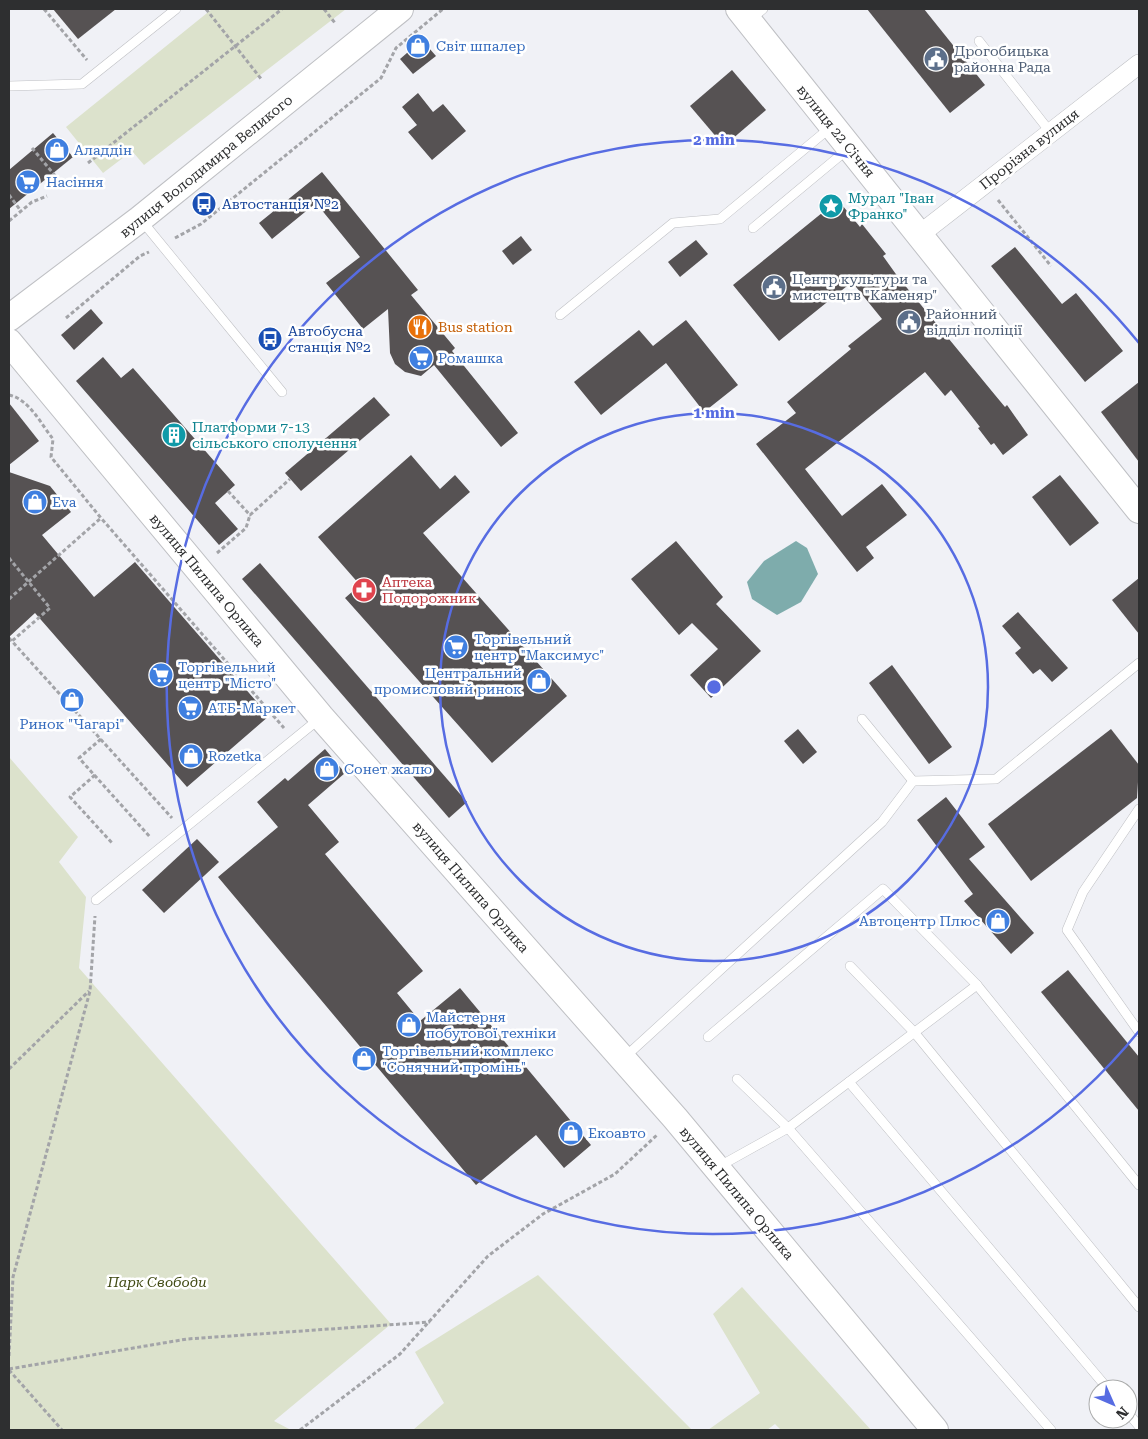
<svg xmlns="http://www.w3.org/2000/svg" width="1148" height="1439" font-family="'Roboto Serif',serif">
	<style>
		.green { fill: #dce2cc }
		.water { fill: #7eacac }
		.building { fill: #565253 }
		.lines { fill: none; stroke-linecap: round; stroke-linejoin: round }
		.lane-casing { stroke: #bfc0c4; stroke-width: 10 }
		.street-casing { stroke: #bfc0c4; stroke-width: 20 }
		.secondary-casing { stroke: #bfc0c4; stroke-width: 28 }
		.path { stroke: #a3a4a8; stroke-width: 3; stroke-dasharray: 4 2.5; stroke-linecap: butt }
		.lane { stroke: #fff; stroke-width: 9 }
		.street { stroke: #fff; stroke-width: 19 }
		.secondary { stroke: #fff; stroke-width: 26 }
		.ring { fill: none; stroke: #576ce2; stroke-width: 2.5 }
		.labels { text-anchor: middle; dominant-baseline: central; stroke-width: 5; stroke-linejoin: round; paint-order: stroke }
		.shop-label { font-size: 14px; fill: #366cbe; stroke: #fff; text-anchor: start }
		.service-label { font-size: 14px; fill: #4e5e75; stroke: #fff; text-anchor: start }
		.street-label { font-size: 14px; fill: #2e2f30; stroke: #fff }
		.culture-label { font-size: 14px; fill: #0d838f; stroke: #fff; text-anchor: start }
		.transit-label { font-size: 14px; fill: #164399; stroke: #fff; text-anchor: start }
		.food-label { font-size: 14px; fill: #c56008; stroke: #fff; text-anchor: start }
		.health-label { font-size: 14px; fill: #be3a42; stroke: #fff; text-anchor: start }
		.park-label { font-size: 14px; font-style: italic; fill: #404a13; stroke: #fff }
		.centre { fill: #576ce2; stroke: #fff; stroke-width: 2.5 }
		.ring-label { font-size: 15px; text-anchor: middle; font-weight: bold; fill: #576ce2; stroke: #fff; stroke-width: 5; stroke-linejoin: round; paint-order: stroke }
	</style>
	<rect width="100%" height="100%" fill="#f0f1f6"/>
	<g class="green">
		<polygon points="212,9 346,9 144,165 132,151 103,173 66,127"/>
		<polygon points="9,757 78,837 59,862 86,897 79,968 391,1324 274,1421 291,1430 9,1430"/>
		<polygon points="538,1275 692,1430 413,1430 444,1403 415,1352"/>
		<polygon points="742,1287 871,1430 781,1430 775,1424 767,1430 708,1430 760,1393 713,1314"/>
	</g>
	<polygon class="water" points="796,541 807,548 818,574 801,602 777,615 752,599 747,582 764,561"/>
	<g class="building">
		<polygon points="53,9 116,9 78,39"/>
		<polygon points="867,9 924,9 985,85 950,113"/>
		<polygon points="422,40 436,56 413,74 400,59"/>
		<polygon points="732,70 766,110 724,146 690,106"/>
		<polygon points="418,93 433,112 443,104 466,131 432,160 408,132 417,125 402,107"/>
		<polygon points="53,133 73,157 9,209 9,170"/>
		<polygon points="322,172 418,290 411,295 455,348 452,351 518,433 501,447 434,365 421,376 405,372 395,364 390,353 388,309 363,329 326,283 360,257 316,203 272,239 259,223"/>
		<polygon points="838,200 860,227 862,224 886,254 883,256 898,277 995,395 1005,407 1007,405 1028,435 1003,455 994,443 991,445 978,428 980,427 951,390 945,396 925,372 805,469 842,516 882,484 907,515 866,547 874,558 857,572 756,444 796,413 787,402 851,349 848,346 882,319 852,282 779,341 733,285"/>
		<polygon points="521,236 532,250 513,265 502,251"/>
		<polygon points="696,240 708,254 680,277 668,262"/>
		<polygon points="1015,247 1062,304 1076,293 1123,351 1085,382 991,266"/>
		<polygon points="91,309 103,323 74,350 61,335"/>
		<polygon points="686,320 738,385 704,412 666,363 601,415 574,382 639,330 653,346"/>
		<polygon points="103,357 121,378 133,368 235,485 215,503 238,529 219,545 76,381"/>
		<polygon points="1139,382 1139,462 1101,412"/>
		<polygon points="374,397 390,415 301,491 285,473"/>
		<polygon points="9,403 39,441 9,465"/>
		<polygon points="411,455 440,489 455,475 470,492 423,533 567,696 492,763 345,598 360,585 318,537"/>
		<polygon points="9,472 50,486 71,512 42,535 94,597 135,562 269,716 187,787 35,613 9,637"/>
		<polygon points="1060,475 1099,523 1070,546 1032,497"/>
		<polygon points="676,541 723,597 716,604 761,651 711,698 690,675 718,649 692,623 679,635 631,579"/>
		<polygon points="260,563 467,802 449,818 242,579"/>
		<polygon points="1139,578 1139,634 1112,600"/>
		<polygon points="1018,612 1068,668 1052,682 1040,669 1033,674 1015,653 1021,648 1002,626"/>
		<polygon points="892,665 952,747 929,764 869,683"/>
		<polygon points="798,729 817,752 803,764 784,741"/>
		<polygon points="1111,729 1139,765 1137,798 1031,881 988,824"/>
		<polygon points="325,749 345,773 308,805 339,842 325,854 423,971 397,993 420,1021 460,988 591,1145 564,1168 536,1135 476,1185 218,877 278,827 257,802 285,778 288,781"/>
		<polygon points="946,797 985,847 969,859 1034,933 1011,954 964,901 973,894 917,820"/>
		<polygon points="197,839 219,862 164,913 142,890"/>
		<polygon points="1068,970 1139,1057 1139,1111 1041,992"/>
	</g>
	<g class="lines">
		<defs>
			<g id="lane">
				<polyline points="750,20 763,9"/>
				<polyline points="979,41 1051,133"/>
				<polyline points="9,86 82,84 176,9"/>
				<polyline points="142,221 282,392"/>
				<polyline points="753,228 848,149"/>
				<polyline points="560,315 673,223 720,219 831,127"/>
				<polyline points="862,719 913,781 996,779 1139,663"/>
				<polyline points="1139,809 1083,892 1067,930 1139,1032"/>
				<polyline points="96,900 319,719"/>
				<polyline points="850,966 914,1032 1139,1307"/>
				<polyline points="708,1037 883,889 977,985 1139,1185"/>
				<polyline points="625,1057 882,822 913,781"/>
				<polyline points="737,1079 788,1128 1051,1430"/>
				<polyline points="849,1082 1108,1389"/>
				<polyline points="718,1167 788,1128 977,985"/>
				<polyline points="1128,1413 1139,1426"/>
			</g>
			<polyline id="street" points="919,235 1139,64"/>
			<g id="secondary">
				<polyline points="739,9 1139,510"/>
				<polyline points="9,318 140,219 400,9"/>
				<polyline points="9,342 321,717 675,1118 935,1430"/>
			</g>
		</defs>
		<use href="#lane" class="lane-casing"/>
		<use href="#street" class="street-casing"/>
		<use href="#secondary" class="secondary-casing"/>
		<g class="path">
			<polyline points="44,9 87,60"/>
			<polyline points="206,9 262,80"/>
			<polyline points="324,9 335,23"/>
			<polyline points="32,148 62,184"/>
			<polyline points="88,163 282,9"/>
			<polyline points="9,195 21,211"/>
			<polyline points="998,200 1051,266"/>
			<polyline points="9,221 32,202 47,196"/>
			<polyline points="175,238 201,224 381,78 396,48 443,9"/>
			<polyline points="66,318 140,256 149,252"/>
			<path d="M 9,395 C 29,399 41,424 53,439 L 51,457 L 101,518 L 284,728"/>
			<polyline points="228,491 250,515 290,479"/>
			<polyline points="217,553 246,528 250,515"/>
			<polyline points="9,558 50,608 12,641"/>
			<polyline points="9,599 101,518"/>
			<polyline points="9,638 172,818"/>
			<polyline points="101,739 79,758 150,837"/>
			<polyline points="95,775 70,797 112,843"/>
			<polyline points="9,1069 89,991"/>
			<polyline points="9,1356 13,1277 90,991 95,916"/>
			<polyline points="9,1369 187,1339 430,1322"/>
			<polyline points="9,1370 62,1430"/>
			<polyline points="300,1430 400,1354 488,1256 543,1214 615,1174 657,1135"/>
		</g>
		<use href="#lane" class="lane"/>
		<use href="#street" class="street"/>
		<use href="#secondary" class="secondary"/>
	</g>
	<g class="ring">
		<circle cx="714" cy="687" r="274"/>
		<path d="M1139 1031A547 547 0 1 1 1139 343"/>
	</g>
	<defs>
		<symbol id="shop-disc" viewBox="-11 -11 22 22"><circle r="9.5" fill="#3f7fe0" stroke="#fff"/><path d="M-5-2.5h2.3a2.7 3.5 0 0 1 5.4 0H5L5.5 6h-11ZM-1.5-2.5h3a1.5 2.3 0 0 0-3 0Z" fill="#fff"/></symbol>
		<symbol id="civic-disc" viewBox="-11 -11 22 22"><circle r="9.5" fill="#5c6f8a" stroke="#fff"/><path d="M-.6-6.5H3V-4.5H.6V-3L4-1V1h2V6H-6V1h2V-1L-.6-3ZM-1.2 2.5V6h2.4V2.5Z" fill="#fff"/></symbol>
		<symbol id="supermarket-disc" viewBox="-11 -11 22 22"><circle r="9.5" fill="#3f7fe0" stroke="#fff"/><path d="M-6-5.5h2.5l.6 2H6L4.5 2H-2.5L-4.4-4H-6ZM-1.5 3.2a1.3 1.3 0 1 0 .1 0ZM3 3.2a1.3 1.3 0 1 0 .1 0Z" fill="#fff"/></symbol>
		<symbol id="bus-disc" viewBox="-11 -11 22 22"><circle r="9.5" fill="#1a4fb4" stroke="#fff"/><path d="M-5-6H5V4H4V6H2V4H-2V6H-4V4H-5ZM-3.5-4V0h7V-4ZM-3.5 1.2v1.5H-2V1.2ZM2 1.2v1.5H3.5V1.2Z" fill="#fff"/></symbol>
		<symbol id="sight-disc" viewBox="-11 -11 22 22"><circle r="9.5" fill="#0f9aa8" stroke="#fff"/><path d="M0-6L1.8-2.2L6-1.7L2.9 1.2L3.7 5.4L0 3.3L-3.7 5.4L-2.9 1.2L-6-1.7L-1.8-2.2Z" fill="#fff"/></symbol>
		<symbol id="restaurant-disc" viewBox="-11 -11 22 22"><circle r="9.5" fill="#e8710a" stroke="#fff"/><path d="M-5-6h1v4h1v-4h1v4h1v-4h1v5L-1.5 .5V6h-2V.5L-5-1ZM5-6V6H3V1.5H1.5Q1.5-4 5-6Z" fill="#fff"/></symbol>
		<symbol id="building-disc" viewBox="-11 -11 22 22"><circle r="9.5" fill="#0f9aa8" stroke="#fff"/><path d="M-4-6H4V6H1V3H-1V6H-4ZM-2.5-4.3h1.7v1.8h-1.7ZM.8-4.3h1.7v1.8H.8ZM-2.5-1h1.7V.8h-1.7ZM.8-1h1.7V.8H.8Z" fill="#fff"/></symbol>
		<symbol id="pharmacy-disc" viewBox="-11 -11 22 22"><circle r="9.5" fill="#e0444e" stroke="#fff"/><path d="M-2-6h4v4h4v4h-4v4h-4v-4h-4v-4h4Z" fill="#fff"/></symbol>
	</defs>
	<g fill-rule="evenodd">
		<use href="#shop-disc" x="404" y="32" width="28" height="28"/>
		<use href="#civic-disc" x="922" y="45" width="28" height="28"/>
		<use href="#shop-disc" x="43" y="136" width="28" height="28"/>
		<use href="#supermarket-disc" x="14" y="168" width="28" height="28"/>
		<use href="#bus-disc" x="190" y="190" width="28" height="28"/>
		<use href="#sight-disc" x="817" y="192" width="28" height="28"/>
		<use href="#civic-disc" x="760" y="273" width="28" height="28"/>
		<use href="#civic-disc" x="895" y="308" width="28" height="28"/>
		<use href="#restaurant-disc" x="406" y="313" width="28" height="28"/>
		<use href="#bus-disc" x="256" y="325" width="28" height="28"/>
		<use href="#supermarket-disc" x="407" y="344" width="28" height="28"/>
		<use href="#building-disc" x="160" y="421" width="28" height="28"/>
		<use href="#shop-disc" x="21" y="488" width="28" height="28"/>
		<use href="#pharmacy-disc" x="350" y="576" width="28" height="28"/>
		<use href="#supermarket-disc" x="442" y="633" width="28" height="28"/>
		<use href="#supermarket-disc" x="147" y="661" width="28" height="28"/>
		<use href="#shop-disc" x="525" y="667" width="28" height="28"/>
		<use href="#shop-disc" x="58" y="686" width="28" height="28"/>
		<use href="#supermarket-disc" x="176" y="694" width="28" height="28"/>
		<use href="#shop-disc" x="177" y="742" width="28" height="28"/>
		<use href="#shop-disc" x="313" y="755" width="28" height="28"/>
		<use href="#shop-disc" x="984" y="907" width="28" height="28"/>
		<use href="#shop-disc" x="395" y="1011" width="28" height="28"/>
		<use href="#shop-disc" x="350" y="1045" width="28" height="28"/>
		<use href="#shop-disc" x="557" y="1119" width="28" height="28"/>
	</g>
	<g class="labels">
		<g class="shop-label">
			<text x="436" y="46">Світ шпалер</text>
			<text x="74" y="150">Аладдін</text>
			<text x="46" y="182">Насіння</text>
			<text x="438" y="358">Ромашка</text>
			<text x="52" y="502">Eva</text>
			<text x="474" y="639">Торгівельний<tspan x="474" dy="16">центр "Максимус"</tspan></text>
			<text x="178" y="667">Торгівельний<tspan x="178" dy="16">центр "Місто"</tspan></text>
			<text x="522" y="673" text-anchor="end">Центральний<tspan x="522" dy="16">промисловий ринок</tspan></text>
			<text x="208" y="708">АТБ-Маркет</text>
			<text x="72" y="724" text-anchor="middle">Ринок "Чагарі"</text>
			<text x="208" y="756">Rozetka</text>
			<text x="344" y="769">Сонет жалю</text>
			<text x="980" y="921" text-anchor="end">Автоцентр Плюс</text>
			<text x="426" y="1017">Майстерня<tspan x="426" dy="16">побутової техніки</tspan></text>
			<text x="382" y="1051">Торгівельний комплекс<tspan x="382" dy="16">"Сонячний промінь"</tspan></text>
			<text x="588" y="1133">Екоавто</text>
		</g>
		<g class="service-label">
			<text x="954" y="51">Дрогобицька<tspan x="954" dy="16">районна Рада</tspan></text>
			<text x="792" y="279">Центр культури та<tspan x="792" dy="16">мистецтв "Каменяр"</tspan></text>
			<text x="926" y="314">Районний<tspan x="926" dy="16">відділ поліції</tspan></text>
		</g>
		<g class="street-label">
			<text transform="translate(836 131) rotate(51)">вулиця 22 Січня</text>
			<text transform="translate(1029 149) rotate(-38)">Прорізна вулиця</text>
			<text transform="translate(206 166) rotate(-39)">вулиця Володимира Великого</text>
			<text transform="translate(207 580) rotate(50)">вулиця Пилипа Орлика</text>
			<text transform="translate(471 887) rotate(49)">вулиця Пилипа Орлика</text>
			<text transform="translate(737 1193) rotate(50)">вулиця Пилипа Орлика</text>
		</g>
		<g class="culture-label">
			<text x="848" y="198">Мурал "Іван<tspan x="848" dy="16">Франко"</tspan></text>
			<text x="192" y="427">Платформи 7-13<tspan x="192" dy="16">сільського сполучення</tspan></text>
		</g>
		<g class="transit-label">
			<text x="222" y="204">Автостанція №2</text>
			<text x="288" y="331">Автобусна<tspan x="288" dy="16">станція №2</tspan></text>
		</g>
		<g class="food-label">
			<text x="438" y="327">Bus station</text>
		</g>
		<g class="health-label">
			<text x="382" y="582">Аптека<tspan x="382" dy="16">Подорожник</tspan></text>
		</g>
		<g class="park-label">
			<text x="157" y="1282">Парк Свободи</text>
		</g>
	</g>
	<circle cx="714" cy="687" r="8" class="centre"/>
	<g class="ring-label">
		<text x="714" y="145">2 min</text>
		<text x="714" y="418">1 min</text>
	</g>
	<rect width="1148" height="1439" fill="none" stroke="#2e2f30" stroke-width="20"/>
	<g transform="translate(1113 1404) rotate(135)"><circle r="24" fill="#ffffff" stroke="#abacac"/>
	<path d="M0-4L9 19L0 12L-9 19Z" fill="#576ce2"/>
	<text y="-8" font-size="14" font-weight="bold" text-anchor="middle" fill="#2e2f30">N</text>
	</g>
</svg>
